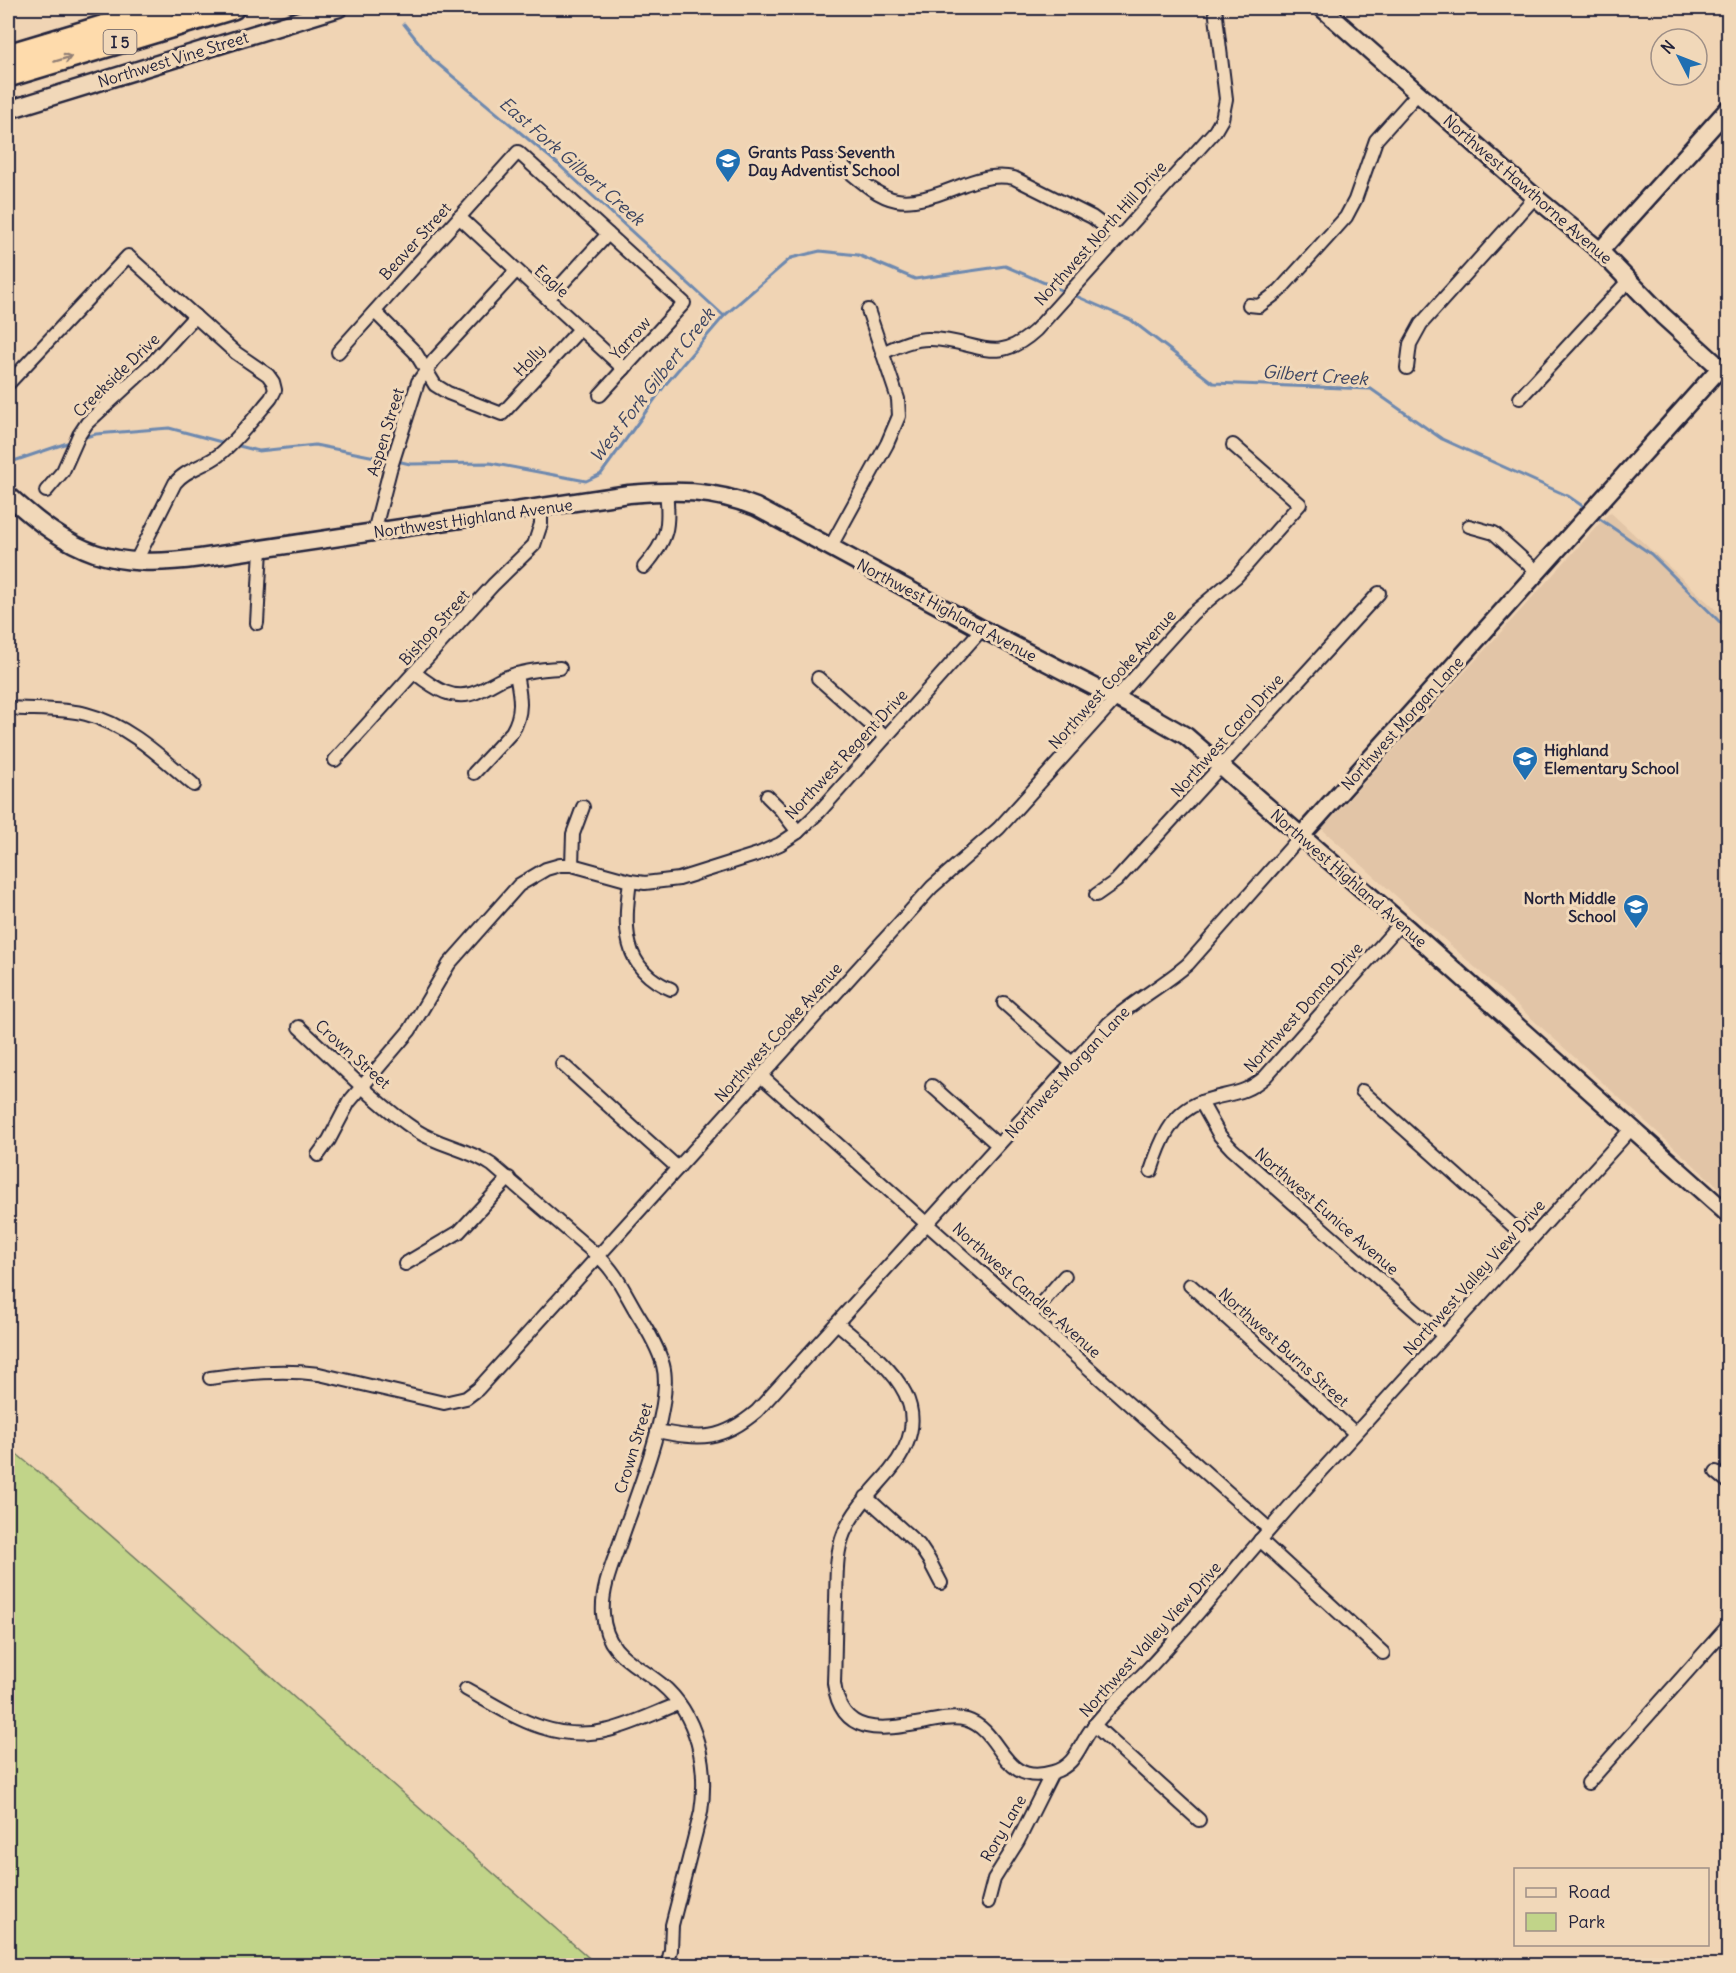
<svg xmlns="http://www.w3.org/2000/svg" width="1736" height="1973" font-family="Delius,sans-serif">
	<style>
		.built { fill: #e2c5a7 }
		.green { fill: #c1d489; stroke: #727b62; stroke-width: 1.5 }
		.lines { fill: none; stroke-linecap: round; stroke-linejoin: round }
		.stream { stroke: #6e89af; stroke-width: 3 }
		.street-casing { stroke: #22223b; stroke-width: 16 }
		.secondary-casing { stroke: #22223b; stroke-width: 21 }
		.highway-casing { stroke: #22223b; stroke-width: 26 }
		.street { stroke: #f1d8b9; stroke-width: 12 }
		.secondary { stroke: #f1d8b9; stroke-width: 16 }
		.highway { stroke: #fedbac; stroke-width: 21 }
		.oneway { stroke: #907e74 }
		.labels { text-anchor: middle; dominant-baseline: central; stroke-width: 6; stroke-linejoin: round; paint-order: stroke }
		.shield { fill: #f1d8b9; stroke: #605961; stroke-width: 1.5 }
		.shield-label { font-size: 15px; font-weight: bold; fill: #22223b }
		.street-label { font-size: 16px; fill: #22223b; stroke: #f1d8b9 }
		.poi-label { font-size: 16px; font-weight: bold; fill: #22223b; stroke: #f1d8b9; text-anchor: start }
		.water-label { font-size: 18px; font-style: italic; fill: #3b4462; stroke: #f1d8b9 }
	</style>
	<rect width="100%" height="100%" fill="#f0d4b4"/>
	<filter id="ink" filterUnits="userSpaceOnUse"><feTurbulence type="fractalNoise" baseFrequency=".0167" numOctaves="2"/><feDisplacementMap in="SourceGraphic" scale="12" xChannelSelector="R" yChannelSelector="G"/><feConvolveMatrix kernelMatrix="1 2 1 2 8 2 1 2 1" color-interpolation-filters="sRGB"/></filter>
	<g filter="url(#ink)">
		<polygon class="built" points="1610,512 1728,621 1728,1196 1322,829"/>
		<polygon class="green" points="8,1447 47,1479 597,1965 8,1965"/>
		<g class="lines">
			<g class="stream">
				<polyline points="404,24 432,59 558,164 724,316"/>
				<polyline points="1076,296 1131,320 1213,383 1371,389 1442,439 1568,496 1584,507"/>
				<polyline points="82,438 96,434 169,428 225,443"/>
				<polyline points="235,445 259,451 315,445 390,460"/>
				<polyline points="397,461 410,464 490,463 586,481 601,474 665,385 724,316 791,258 820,251 858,255 915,279 1005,266 1061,290"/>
				<polyline points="8,463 73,441"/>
				<polyline points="1597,517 1651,554 1728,630"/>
			</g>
			<defs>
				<g id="street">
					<path d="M 838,162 C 891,208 899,210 965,184 C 982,178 997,174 1014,178 L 1092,217 L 1119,237"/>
					<polyline points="459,217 624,369"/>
					<polyline points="548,299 608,234"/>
					<polyline points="1249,305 1259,306 1279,291 1346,217 1355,200 1376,140 1418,93"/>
					<polyline points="375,312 415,352 435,385 448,393 502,414 580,329"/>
					<polyline points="338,352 518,152 684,303 600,395"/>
					<path d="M 882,353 C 898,346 914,338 931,339 C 977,340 995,368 1036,330 L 1215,131 L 1222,119 L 1226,99 L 1215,8"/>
					<polyline points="1407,368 1410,344 1421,324 1535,197"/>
					<path d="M 8,384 L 128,256 L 236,353 L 268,375 L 273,382 L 275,390 L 271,398 C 255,417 238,439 219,455 C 205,466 186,469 175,483 L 135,563"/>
					<polyline points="1520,398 1629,280"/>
					<polyline points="46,491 63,471 79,435 87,423 153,362 195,316"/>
					<polyline points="1469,526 1494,533 1537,572"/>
					<polyline points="374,532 390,470 418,382 434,360 516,271"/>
					<polyline points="831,546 887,444 899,416 898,399 868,310"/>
					<path d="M 644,567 C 668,540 670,526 666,491"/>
					<polyline points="257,623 261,549"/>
					<path d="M 415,673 C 434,688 454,703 479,691 C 488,687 495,682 504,678 C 522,671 540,669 560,668"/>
					<polyline points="818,678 885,737"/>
					<path d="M 8,708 C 33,710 61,708 86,714 C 129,725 162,758 194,785"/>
					<polyline points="335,760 493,585 534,545 541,524 541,509"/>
					<path d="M 474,773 L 512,732 C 524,712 520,695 516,674"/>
					<polyline points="767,796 781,810 798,832"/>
					<polyline points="572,865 573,834 583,807"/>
					<path d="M 630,881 C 624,926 621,969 671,989"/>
					<polyline points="1096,895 1116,881 1379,593"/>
					<polyline points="1004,1003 1072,1063"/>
					<path d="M 299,1027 C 337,1062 374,1102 417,1131 C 440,1146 469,1149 492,1165 L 599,1257 C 616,1272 625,1293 637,1313 C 647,1329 658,1347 663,1365 C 674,1406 635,1498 621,1540 C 613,1563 601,1589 603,1614 C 606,1655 634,1662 661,1684 C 698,1715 708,1766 701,1812 L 672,1925 L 671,1950 L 667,1966"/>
					<polyline points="562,1064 678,1168"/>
					<polyline points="761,1076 1269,1529"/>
					<polyline points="932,1086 998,1145"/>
					<polyline points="1362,1091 1530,1241"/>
					<polyline points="1201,1102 1220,1136 1232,1149 1444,1336"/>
					<polyline points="318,1155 329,1140 349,1102 410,1030 449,964 519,885 546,869 560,865 572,865 630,881 645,883 679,879 758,854 780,844 798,832 820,811 982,629"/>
					<path d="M 1151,1171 C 1160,1143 1171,1113 1201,1102 C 1227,1092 1242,1097 1265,1077 L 1401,923"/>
					<polyline points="405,1264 459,1232 509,1178"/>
					<polyline points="1190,1285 1355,1433"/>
					<polyline points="1031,1315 1065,1276"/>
					<path d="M 838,1324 C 886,1365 944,1405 890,1471 C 873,1491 854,1509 844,1533 C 835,1555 837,1578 836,1601 C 835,1628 835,1656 834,1683 C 841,1737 882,1730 922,1723 C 936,1720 953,1716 967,1720 C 1003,1731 1001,1788 1053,1772 C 1077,1765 1079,1744 1093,1727 C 1109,1706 1130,1688 1148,1669 C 1200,1613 1247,1554 1298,1497 C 1408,1374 1521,1252 1631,1129"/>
					<path d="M 210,1378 C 247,1373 281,1369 319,1374 L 444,1403 L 466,1398 L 478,1389 L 932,887 L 999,828 L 1192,614 L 1236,577 L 1300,504 L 1233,445"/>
					<path d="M 657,1431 C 701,1440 722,1441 757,1411 L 1108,1024 C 1133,1001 1163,986 1188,964 L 1301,836"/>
					<polyline points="1716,1472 1728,1482"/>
					<polyline points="866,1497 919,1545 929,1560 941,1583"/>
					<polyline points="1260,1540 1383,1653"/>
					<path d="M 466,1689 C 512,1715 553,1744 609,1730 C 633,1724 655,1713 678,1704"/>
					<polyline points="1094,1725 1199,1820"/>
					<polyline points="1588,1783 1728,1626"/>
					<polyline points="988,1902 994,1879 1018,1841 1052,1773"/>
				</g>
				<g id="secondary">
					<polyline points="1322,8 1535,197 1600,251 1663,316 1728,375"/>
					<polyline points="8,110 339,8"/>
					<polyline points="1600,251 1728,109"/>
					<path d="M 8,495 C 72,554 112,570 200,558 L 629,494 C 675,490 712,489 756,507 L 982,629 L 1151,716 L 1186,736 L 1407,928 L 1728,1214"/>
					<polyline points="1301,836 1720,368"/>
				</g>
				<g id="highway">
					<polyline points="8,55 165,8"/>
					<polyline points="8,76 233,8"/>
				</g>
			</defs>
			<use href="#street" class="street-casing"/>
			<use href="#secondary" class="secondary-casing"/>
			<use href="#highway" class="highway-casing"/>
			<use href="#street" class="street"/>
			<use href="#secondary" class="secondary"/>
			<use href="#highway" class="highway"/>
		</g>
		<defs><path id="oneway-shaft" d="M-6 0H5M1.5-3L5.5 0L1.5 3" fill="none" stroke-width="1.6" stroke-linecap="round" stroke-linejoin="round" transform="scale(1.5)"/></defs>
		<use class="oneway" href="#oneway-shaft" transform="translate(63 59) rotate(-17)"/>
	</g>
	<defs>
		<symbol id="school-pin" viewBox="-11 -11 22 30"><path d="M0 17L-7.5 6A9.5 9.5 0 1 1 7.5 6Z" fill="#1f6fb2" stroke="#f1d8b9"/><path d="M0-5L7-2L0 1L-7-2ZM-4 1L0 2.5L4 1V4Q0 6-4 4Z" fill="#fff"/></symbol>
	</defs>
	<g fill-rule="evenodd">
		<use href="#school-pin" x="713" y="146" width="30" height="40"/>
		<use href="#school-pin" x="1510" y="744" width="30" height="40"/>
		<use href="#school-pin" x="1621" y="892" width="30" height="40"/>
	</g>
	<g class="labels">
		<rect class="shield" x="103.5" y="30" width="33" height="24" rx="4.5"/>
		<g class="shield-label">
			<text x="120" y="42">I 5</text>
		</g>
		<g class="street-label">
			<text transform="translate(173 59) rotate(-17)">Northwest Vine Street</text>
			<text transform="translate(1528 189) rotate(41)">Northwest Hawthorne Avenue</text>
			<text transform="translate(1100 233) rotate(-48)">Northwest North Hill Drive</text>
			<text transform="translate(415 241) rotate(-48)">Beaver Street</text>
			<text transform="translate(552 281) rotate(42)">Eagle</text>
			<text transform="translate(630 338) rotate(-48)">Yarrow</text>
			<text transform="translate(529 360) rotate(-47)">Holly</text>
			<text transform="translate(116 375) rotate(-44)">Creekside Drive</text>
			<text transform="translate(385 432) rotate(-73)">Aspen Street</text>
			<text transform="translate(473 518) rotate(-8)">Northwest Highland Avenue</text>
			<text transform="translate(947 610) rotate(28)">Northwest Highland Avenue</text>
			<text transform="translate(434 627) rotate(-48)">Bishop Street</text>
			<text transform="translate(1112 679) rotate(-48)">Northwest Cooke Avenue</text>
			<text transform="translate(1402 723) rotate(-48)">Northwest Morgan Lane</text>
			<text transform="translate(1227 735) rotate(-48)">Northwest Carol Drive</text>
			<text transform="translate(846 754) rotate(-47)">Northwest Regent Drive</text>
			<text transform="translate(1349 878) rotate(41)">Northwest Highland Avenue</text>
			<text transform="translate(1303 1007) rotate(-48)">Northwest Donna Drive</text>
			<text transform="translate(778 1032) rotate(-48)">Northwest Cooke Avenue</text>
			<text transform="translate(353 1054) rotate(42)">Crown Street</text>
			<text transform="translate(1067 1072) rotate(-47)">Northwest Morgan Lane</text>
			<text transform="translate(1327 1211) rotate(41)">Northwest Eunice Avenue</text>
			<text transform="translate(1474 1277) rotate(-48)">Northwest Valley View Drive</text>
			<text transform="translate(1027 1290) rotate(42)">Northwest Candler Avenue</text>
			<text transform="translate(1284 1347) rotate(42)">Northwest Burns Street</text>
			<text transform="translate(633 1448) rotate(-73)">Crown Street</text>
			<text transform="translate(1150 1639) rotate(-48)">Northwest Valley View Drive</text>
			<text transform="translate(1003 1828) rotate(-60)">Rory Lane</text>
		</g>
		<g class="poi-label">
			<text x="748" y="152">Grants Pass Seventh<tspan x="748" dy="18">Day Adventist School</tspan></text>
			<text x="1544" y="750">Highland<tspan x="1544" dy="18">Elementary School</tspan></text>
			<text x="1616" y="898" text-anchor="end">North Middle<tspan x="1616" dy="18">School</tspan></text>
		</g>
		<g class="water-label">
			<text transform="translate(572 161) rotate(41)">East Fork Gilbert Creek</text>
			<text transform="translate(1315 375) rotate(4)">Gilbert Creek</text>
			<text transform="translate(652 385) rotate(-52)">West Fork Gilbert Creek</text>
		</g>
	</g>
	<rect width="1736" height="1973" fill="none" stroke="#f1d8b9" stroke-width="30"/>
	<rect x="15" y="15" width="1706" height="1943" fill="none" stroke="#22223b" stroke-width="2" filter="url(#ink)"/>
	<rect x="1514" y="1868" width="195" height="78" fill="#f1d8b9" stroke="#9e8f87" stroke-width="1.5"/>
	<rect x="1526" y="1888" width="30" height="9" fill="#f1d8b9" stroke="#9e8f87" stroke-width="1.5"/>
	<text x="1568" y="1898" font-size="18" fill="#22223b">Road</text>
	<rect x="1526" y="1913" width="30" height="18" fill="#c1d489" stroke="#9e8f87" stroke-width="1.5"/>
	<text x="1568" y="1928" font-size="18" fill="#22223b">Park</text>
	<g transform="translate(1679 57) rotate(312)"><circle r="28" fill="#f1d8b9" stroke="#9e8f87" stroke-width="1.5"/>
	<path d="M0-4.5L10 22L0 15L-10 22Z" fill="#1f6fb2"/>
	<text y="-9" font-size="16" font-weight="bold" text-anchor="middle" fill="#22223b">N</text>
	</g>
</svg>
